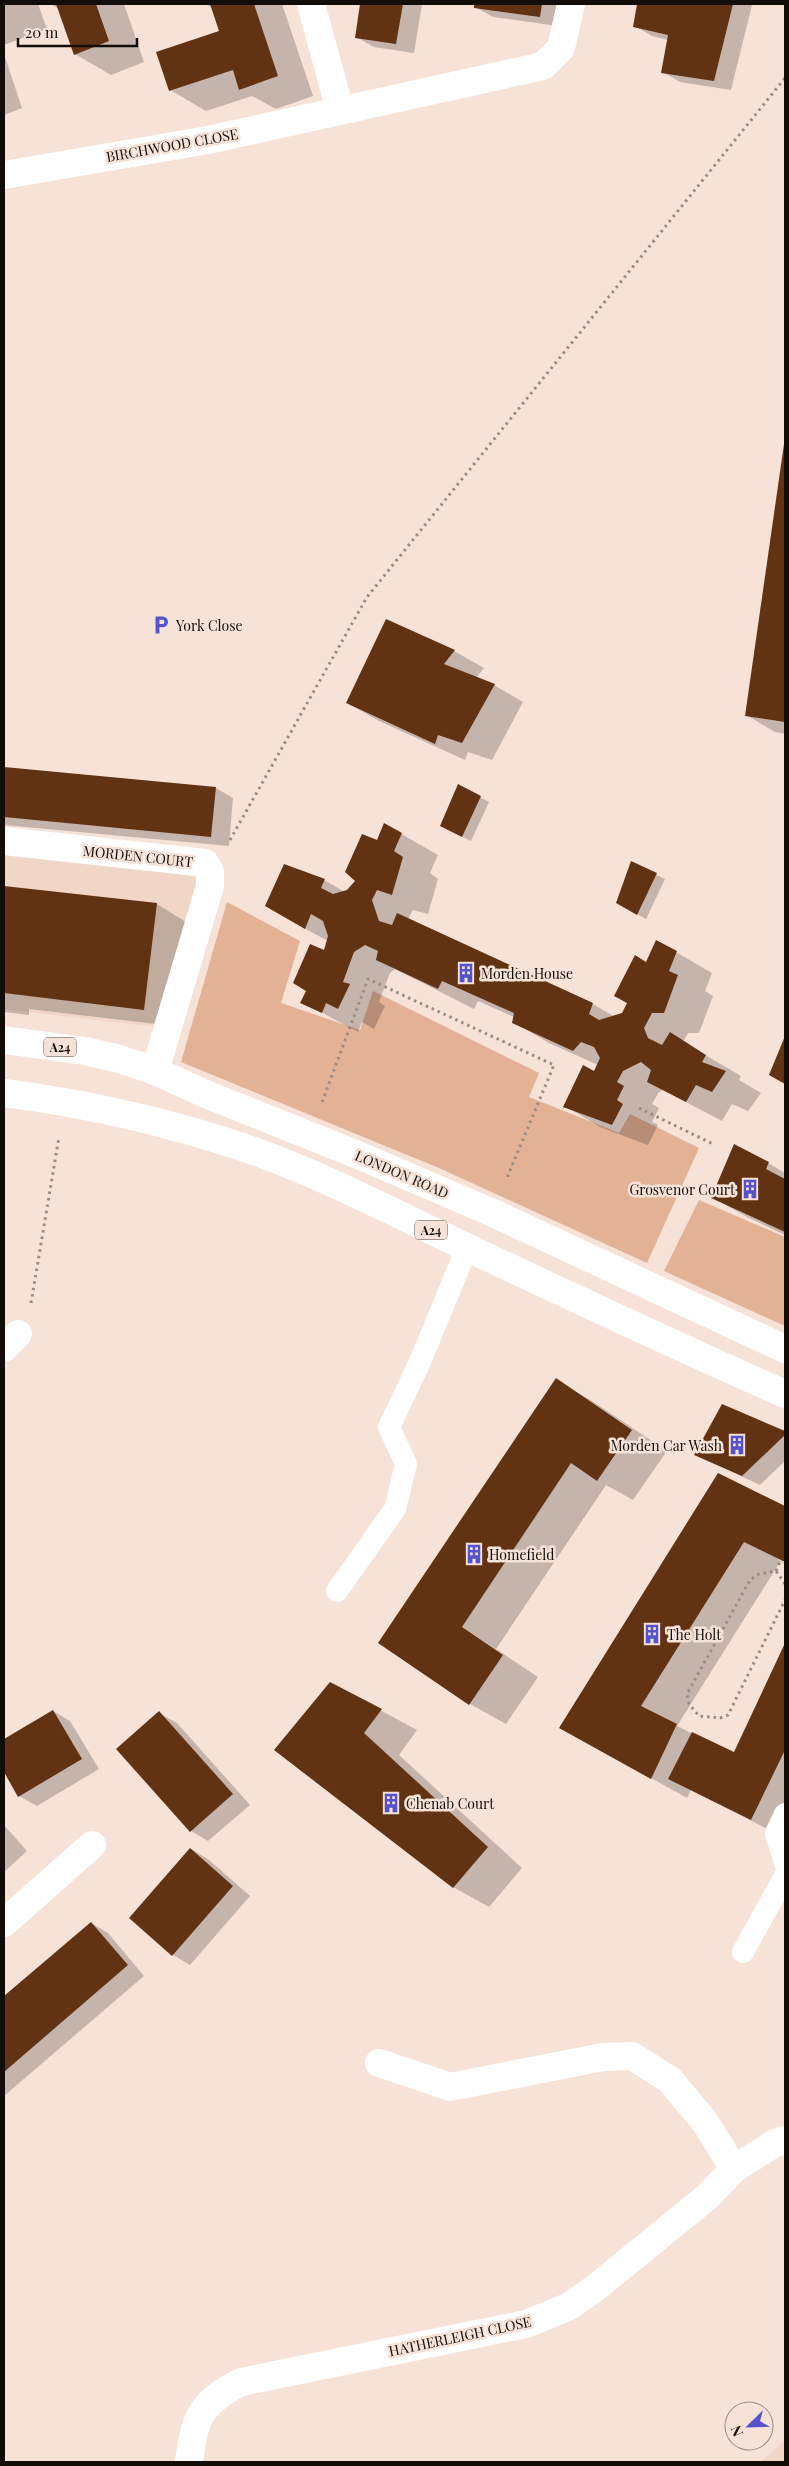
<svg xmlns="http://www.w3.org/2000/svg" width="789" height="2466" font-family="'Playfair Display',serif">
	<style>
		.built { fill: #f1d6c7 }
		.green { fill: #e3b194 }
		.shadow { fill: #0003 }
		.building { fill: #623313 }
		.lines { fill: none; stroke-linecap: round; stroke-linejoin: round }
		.path { stroke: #9a8c84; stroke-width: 3; stroke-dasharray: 2.5 4; stroke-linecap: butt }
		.lane { stroke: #fff; stroke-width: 22 }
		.street { stroke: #fff; stroke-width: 28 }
		.highway { stroke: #fff; stroke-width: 28 }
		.labels { text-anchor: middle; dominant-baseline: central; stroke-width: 5; stroke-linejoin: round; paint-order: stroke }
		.shield { fill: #f6e2d7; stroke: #574d47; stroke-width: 1 }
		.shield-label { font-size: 12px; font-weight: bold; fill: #130d09 }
		.street-label { font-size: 14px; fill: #130d09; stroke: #f6e2d7 }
		.poi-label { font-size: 14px; fill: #130d09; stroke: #f6e2d7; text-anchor: start }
	</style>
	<rect width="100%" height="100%" fill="#f6e2d7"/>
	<g class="built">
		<polygon points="4,851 202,875 156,1027 4,1009"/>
		<polygon points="785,2440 785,2462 761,2462"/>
	</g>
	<g class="green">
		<polygon points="227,902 300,941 281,1003 360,1030 373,991 539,1073 529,1097 619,1133 630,1114 699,1148 647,1263 439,1168 181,1062"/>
		<polygon points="699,1200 785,1237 785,1326 664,1271"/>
	</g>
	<g class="shadow">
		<polygon points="4,4 38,4 47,29 4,45"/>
		<polygon points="50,4 124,4 144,62 111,75 75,54 59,9"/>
		<polygon points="205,4 282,4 313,96 276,109 252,96 206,111 170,90 221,32 212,8"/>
		<polygon points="362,4 422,4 414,53 374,47 356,37"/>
		<polygon points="476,4 561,4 558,26 493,17 475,7"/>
		<polygon points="639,4 752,5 731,90 680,82 663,72 668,40 652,36 635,26"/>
		<polygon points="4,54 22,108 4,115"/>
		<polygon points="785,446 785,734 775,732 746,715"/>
		<polygon points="387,620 454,651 484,668 476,678 494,685 523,702 492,760 468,752 465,760 377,720 347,703"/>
		<polygon points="4,768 216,788 233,798 229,846 4,825"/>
		<polygon points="458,786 489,802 471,841 451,831"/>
		<polygon points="384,824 438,855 430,873 438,879 428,914 413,910 408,919 593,1004 615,1017 623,1014 647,964 676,952 712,973 705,991 713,996 699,1033 688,1033 683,1042 741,1076 739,1080 761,1093 748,1111 732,1104 722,1121 663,1090 659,1092 652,1104 659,1108 652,1122 658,1125 648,1145 600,1127 565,1106 594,1073 598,1065 549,1043 513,1022 514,1017 478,1001 474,1009 395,969 390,973 379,1002 385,1006 374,1029 362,1022 358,1032 302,1002 328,941 302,927 324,880 345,892 356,881 378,842"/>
		<polygon points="632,863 665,879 646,919 626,908"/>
		<polygon points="4,887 157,904 186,922 173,1026 29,1009 29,1015 4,1012"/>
		<polygon points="768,1163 785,1173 785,1235 749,1218 713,1198"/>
		<polygon points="556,1380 592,1401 667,1451 633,1500 606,1485 496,1649 538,1677 506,1724 470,1704 380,1642"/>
		<polygon points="723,1406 785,1432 785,1461 760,1485 696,1455"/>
		<polygon points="718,1474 785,1507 785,1560 776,1555 775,1557 785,1564 780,1562 677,1726 734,1754 785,1645 785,1838 691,1790 687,1798 597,1748"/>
		<polygon points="330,1683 417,1730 399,1755 522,1868 489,1907 453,1887"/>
		<polygon points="53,1711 70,1721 99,1769 37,1806 19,1796 4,1769 4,1740"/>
		<polygon points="159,1713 177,1723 250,1805 208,1841 191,1831 118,1749"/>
		<polygon points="4,1825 27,1851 4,1872"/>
		<polygon points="191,1849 208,1859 250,1896 190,1965 173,1955"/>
		<polygon points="91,1923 108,1933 144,1976 4,2096 4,1998"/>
	</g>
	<g class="building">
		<polygon points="56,4 96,4 109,41 74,55"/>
		<polygon points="210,4 254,4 278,76 239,90 233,70 169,91 156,52 219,31"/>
		<polygon points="360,4 403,4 396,44 355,38"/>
		<polygon points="474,4 542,4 540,17 474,8"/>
		<polygon points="637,4 733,4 714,81 661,73 668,35 633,27"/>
		<polygon points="784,444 785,444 785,722 745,716"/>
		<polygon points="386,619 455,650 444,664 495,684 462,743 438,735 435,744 346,703"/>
		<polygon points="4,767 216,787 211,837 4,817"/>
		<polygon points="458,784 481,796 462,837 440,826"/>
		<polygon points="384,823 402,833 394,851 403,857 392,895 377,890 372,900 379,921 392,925 397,913 593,1003 589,1014 599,1020 622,1013 627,1003 614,996 635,955 646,962 656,940 677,951 669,971 678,975 664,1013 652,1013 644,1028 648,1038 662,1045 670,1032 706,1055 702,1062 726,1071 712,1092 696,1085 686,1102 647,1082 651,1070 641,1062 623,1071 617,1082 624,1086 617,1100 623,1104 612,1125 563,1107 583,1065 594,1071 600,1058 594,1047 581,1042 573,1051 512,1023 514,1013 442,981 438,989 376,960 378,951 365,945 354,952 343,982 350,984 338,1009 326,1003 322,1013 300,1003 306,991 293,983 310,944 324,950 328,936 323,921 311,914 305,929 265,906 284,864 325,879 321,888 333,894 347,890 355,881 345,872 362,834 377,840"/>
		<polygon points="631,861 657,873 637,915 616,903"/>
		<polygon points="4,886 157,903 144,1010 4,993"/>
		<polygon points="785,1036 785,1084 769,1075"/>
		<polygon points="734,1144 769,1162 766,1169 785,1179 785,1232 711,1198"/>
		<polygon points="556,1378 632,1430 597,1481 571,1463 462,1627 503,1655 469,1705 378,1643"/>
		<polygon points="722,1404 785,1431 785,1435 742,1476 694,1455"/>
		<polygon points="718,1473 785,1506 785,1562 744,1542 641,1706 677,1724 651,1779 559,1728"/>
		<polygon points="785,1643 785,1750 751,1820 668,1779 692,1732 734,1752"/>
		<polygon points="330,1682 382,1709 364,1733 488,1847 453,1888 274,1750"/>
		<polygon points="53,1710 82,1759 18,1797 4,1772 4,1739"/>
		<polygon points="159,1711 233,1794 190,1832 116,1749"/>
		<polygon points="190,1848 233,1886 172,1956 129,1918"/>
		<polygon points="91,1922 128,1965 4,2072 4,1996"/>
	</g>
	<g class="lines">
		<g class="path">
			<polyline points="230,840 367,597 785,78"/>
			<polyline points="322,1102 368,979 554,1065 506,1180"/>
			<polyline points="639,1108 715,1145"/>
			<polyline points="31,1303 59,1137"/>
			<polyline points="776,1571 781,1559"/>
			<polyline points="785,1584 776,1571 759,1574 750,1580 687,1694 689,1704 699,1716 720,1718 728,1715 785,1600"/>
		</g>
		<g class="lane">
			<polyline points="337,1591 395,1509 406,1464 389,1427 419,1364 467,1248"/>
			<polyline points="785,1814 776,1833 785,1863"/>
			<polyline points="743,1952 785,1876"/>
		</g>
		<g class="street">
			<polyline points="311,4 340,110"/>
			<polyline points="4,175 208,140 543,66 561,48 571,4"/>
			<polyline points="4,841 205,863 210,872 210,886 155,1071"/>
			<polyline points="4,1348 18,1334"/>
			<polyline points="4,1923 92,1845"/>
			<polyline points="379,2063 450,2087 603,2057 632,2056 670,2080 705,2122 734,2169"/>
			<path d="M 189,2462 C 195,2417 199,2404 241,2382 L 526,2324 L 568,2307 L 594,2289 L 707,2197 L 734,2169 L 775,2143 L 785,2140"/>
		</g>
		<g class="highway">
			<polyline points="4,1040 85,1051 116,1058 155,1071 208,1095 358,1155 493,1213 785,1349"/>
			<path d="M 4,1093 C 75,1102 145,1117 214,1138 C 302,1164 384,1208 466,1247 C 572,1297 678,1347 785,1394"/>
		</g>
	</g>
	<defs>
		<symbol id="parking-bare" viewBox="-9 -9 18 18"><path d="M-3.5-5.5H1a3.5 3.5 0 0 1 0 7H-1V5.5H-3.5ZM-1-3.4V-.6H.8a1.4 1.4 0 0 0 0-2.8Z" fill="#5553cb" stroke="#f6e2d7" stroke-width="2.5" paint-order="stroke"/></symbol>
		<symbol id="building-bare" viewBox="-9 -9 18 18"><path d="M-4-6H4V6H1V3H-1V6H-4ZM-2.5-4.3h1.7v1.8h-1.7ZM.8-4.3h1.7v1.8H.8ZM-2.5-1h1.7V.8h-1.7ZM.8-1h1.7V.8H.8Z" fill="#5553cb" stroke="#f6e2d7" stroke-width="2.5" paint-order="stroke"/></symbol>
	</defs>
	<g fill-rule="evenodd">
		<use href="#parking-bare" x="147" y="611" width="28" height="28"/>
		<use href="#building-bare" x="452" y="959" width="28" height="28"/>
		<use href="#building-bare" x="736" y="1175" width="28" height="28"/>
		<use href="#building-bare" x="723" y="1431" width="28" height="28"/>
		<use href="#building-bare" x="460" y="1540" width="28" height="28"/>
		<use href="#building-bare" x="638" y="1620" width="28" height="28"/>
		<use href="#building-bare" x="377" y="1789" width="28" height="28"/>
	</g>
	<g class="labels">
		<g class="shield">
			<rect x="44" y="1037.5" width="32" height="19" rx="4"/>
			<rect x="415" y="1220.5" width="32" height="19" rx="4"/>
		</g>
		<g class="shield-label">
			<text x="60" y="1047">A24</text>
			<text x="431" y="1230">A24</text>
		</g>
		<g class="street-label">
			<text transform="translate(172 145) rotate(-10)">BIRCHWOOD CLOSE</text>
			<text transform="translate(138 856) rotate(6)">MORDEN COURT</text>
			<text transform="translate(402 1174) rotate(23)">LONDON ROAD</text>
			<text transform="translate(460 2336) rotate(-12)">HATHERLEIGH CLOSE</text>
		</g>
		<g class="poi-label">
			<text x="176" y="625">York Close</text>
			<text x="481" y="973">Morden House</text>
			<text x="735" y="1189" text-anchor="end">Grosvenor Court</text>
			<text x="722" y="1445" text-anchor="end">Morden Car Wash</text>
			<text x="489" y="1554">Homefield</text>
			<text x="667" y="1634">The Holt</text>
			<text x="406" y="1803">Chenab Court</text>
		</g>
	</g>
	<rect width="789" height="2466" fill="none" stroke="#130d09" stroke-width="10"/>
	<g transform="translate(749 2426) rotate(247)"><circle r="24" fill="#f6e2d7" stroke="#9b8d85"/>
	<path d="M0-4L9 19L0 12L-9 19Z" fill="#5553cb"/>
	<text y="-8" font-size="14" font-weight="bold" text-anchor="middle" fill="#130d09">N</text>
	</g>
	<path d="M18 38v8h119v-8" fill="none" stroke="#130d09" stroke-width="2.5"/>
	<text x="25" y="38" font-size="15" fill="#130d09" stroke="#f6e2d7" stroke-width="4" paint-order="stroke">20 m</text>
</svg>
